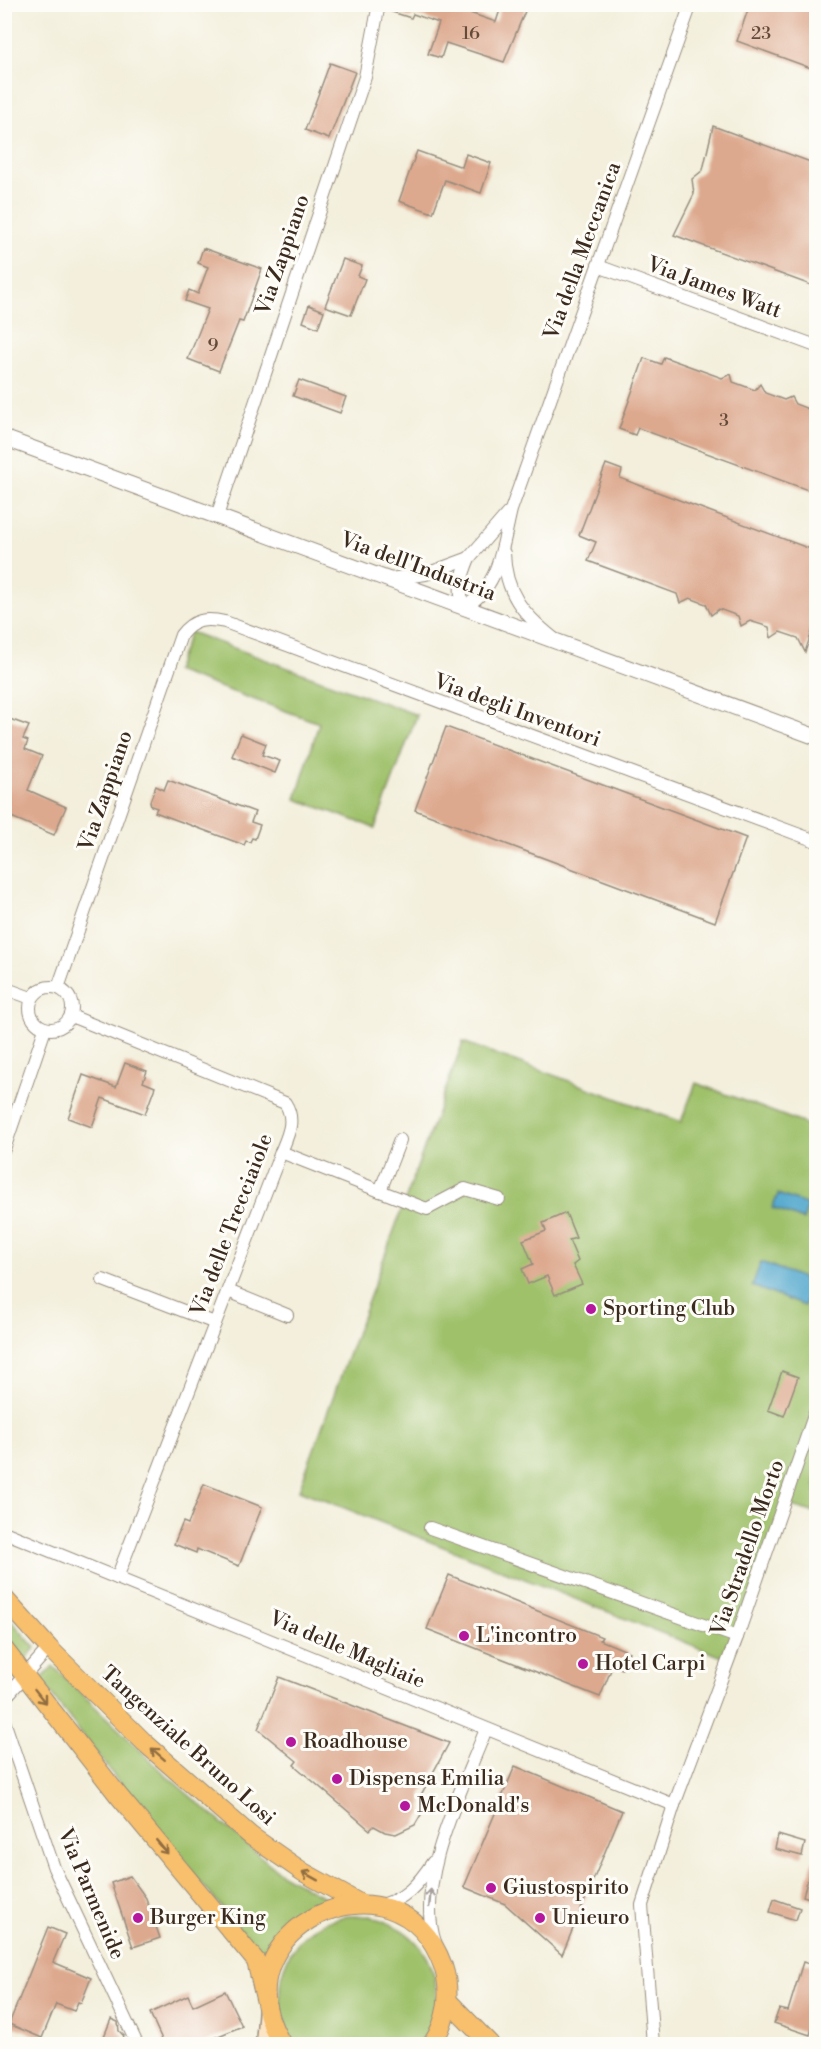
<svg xmlns="http://www.w3.org/2000/svg" width="821" height="2049" font-family="'Libre Bodoni',serif">
	<style>
		.green { fill: #9fc16a; stroke: #6d7644; stroke-width: 1.5 }
		.water { fill: #52a8ce; stroke: #466976; stroke-width: 1.5 }
		.building { fill: #dda98e }
		.lines { fill: none; stroke-linecap: round; stroke-linejoin: round }
		.minor-casing { stroke: #978c7d; stroke-width: 14 }
		.tertiary-casing { stroke: #978c7d; stroke-width: 17 }
		.secondary-casing { stroke: #978c7d; stroke-width: 19 }
		.primary-casing { stroke: #978c7d; stroke-width: 20 }
		.minor { stroke: #fff; stroke-width: 12 }
		.tertiary { stroke: #fff; stroke-width: 15 }
		.secondary { stroke: #fce5c4; stroke-width: 16 }
		.primary { stroke: #f8bf6c; stroke-width: 18 }
		.oneway { stroke: #906d41 }
		.oneway2 { stroke: #a79f9a }
		.poi-dot { fill: #b5179e; stroke: #fdfcf7; stroke-width: 2 }
		.labels { text-anchor: middle; dominant-baseline: central; stroke-width: 6; stroke-linejoin: round; paint-order: stroke }
		.number-label { font-size: 18px; fill: #644a3a }
		.street-label { font-size: 21px; fill: #3b2a1e; stroke: #fdfcf7 }
		.poi-label { font-size: 21px; fill: #3b2a1e; stroke: #fdfcf7; text-anchor: start }
	</style>
	<rect width="100%" height="100%" fill="#fdfcf7"/>
	<filter id="ink" filterUnits="userSpaceOnUse"><feTurbulence type="fractalNoise" baseFrequency=".0167" numOctaves="2"/><feDisplacementMap in="SourceGraphic" scale="12" xChannelSelector="R" yChannelSelector="G"/><feConvolveMatrix kernelMatrix="1 2 1 2 8 2 1 2 1" color-interpolation-filters="sRGB"/></filter>
	<filter id="wash" filterUnits="userSpaceOnUse"><feTurbulence type="fractalNoise" baseFrequency=".008" numOctaves="4" result="noise"/><feDisplacementMap in="SourceGraphic" scale="24" xChannelSelector="R" yChannelSelector="G"/><feGaussianBlur stdDeviation="1.35" result="paint"/><feColorMatrix in="noise" values="0 0 0 0 0 0 0 0 0 0 0 0 0 0 0 0 0 1.4 0 .05"/><feComposite in="paint" operator="in"/></filter>
	<g filter="url(#wash)">
		<rect width="100%" height="100%" fill="#f3efdc"/>
		<g class="green">
			<polygon points="190,632 417,715 375,828 296,799 319,723 175,671"/>
			<polygon points="463,1042 681,1122 696,1083 816,1128 816,1513 788,1505 730,1660 299,1490"/>
			<polygon points="5,1613 35,1648 25,1660 5,1636"/>
			<path d="M 53,1666 L 168,1777 L 260,1856 L 282,1874 L 326,1898 C 298,1912 274,1927 264,1958 L 144,1815 L 40,1680 Z"/>
			<path d="M 370,1916 C 387,1922 403,1928 415,1941 C 442,1968 443,2016 419,2044 L 295,2044 C 263,1996 282,1930 342,1917 C 351,1915 361,1917 370,1916 Z"/>
		</g>
		<g class="water">
			<polygon points="778,1194 808,1205 803,1220 772,1208"/>
			<polygon points="761,1262 813,1282 804,1306 752,1286"/>
		</g>
		<g id="blocks">
			<g class="building">
				<polygon points="387,4 444,4 496,22 502,4 528,4 504,62 446,43 441,58 428,54 439,23 413,14 411,18 386,10"/>
				<polygon points="750,4 816,4 816,70 737,41"/>
				<polygon points="330,63 355,72 329,139 305,130"/>
				<polygon points="713,126 816,164 816,287 674,235 694,194 692,179 703,170"/>
				<polygon points="417,151 462,167 466,154 491,163 481,193 445,180 433,213 399,201"/>
				<polygon points="203,248 262,269 243,322 239,321 219,371 188,359 208,309 185,301 189,290 198,294 208,267 198,263"/>
				<polygon points="343,259 362,266 358,276 365,279 351,315 325,306"/>
				<polygon points="309,305 324,311 318,328 303,322"/>
				<polygon points="664,357 722,378 731,374 733,382 755,390 760,384 765,393 784,400 791,397 795,404 816,412 816,493 638,428 635,435 619,429 644,358 661,364"/>
				<polygon points="299,380 346,397 340,413 293,396"/>
				<polygon points="606,464 622,470 620,478 816,551 816,620 805,652 798,638 780,632 771,638 769,627 750,621 741,626 738,616 719,609 711,615 706,604 690,598 680,603 677,594 588,561 596,542 579,535"/>
				<polygon points="4,717 29,726 23,739 28,741 25,749 42,756 28,790 66,807 54,835 4,814"/>
				<polygon points="446,727 746,838 715,922 415,810"/>
				<polygon points="241,734 266,744 262,755 280,761 275,773 232,756"/>
				<polygon points="168,780 255,812 251,822 260,825 255,839 252,838 250,842 246,841 244,845 155,812 157,808 151,806 150,801 156,786 164,790"/>
				<polygon points="125,1063 147,1071 143,1082 155,1087 145,1114 102,1098 92,1127 68,1118 83,1075 116,1087"/>
				<polygon points="566,1213 576,1238 569,1240 578,1261 573,1265 582,1284 555,1295 547,1276 528,1284 522,1269 533,1264 523,1240 546,1231 543,1223"/>
				<polygon points="782,1371 798,1377 784,1416 768,1410"/>
				<polygon points="204,1484 262,1507 239,1566 197,1549 196,1553 174,1544 183,1522 188,1524"/>
				<polygon points="449,1575 602,1637 600,1640 629,1652 622,1669 613,1665 600,1697 427,1629"/>
				<polygon points="279,1677 449,1743 421,1795 422,1813 415,1825 396,1834 385,1832 374,1826 370,1830 294,1765 297,1761 258,1729"/>
				<polygon points="515,1766 622,1811 562,1955 505,1904 464,1887"/>
				<polygon points="778,1835 805,1843 802,1856 775,1849"/>
				<polygon points="813,1860 816,1861 816,1900 803,1896"/>
				<polygon points="130,1876 146,1898 160,1938 133,1947 111,1883"/>
				<polygon points="774,1899 800,1908 796,1920 770,1912"/>
				<polygon points="48,1927 65,1934 53,1962 91,1978 81,2003 78,2002 74,2011 56,2004 42,2038 9,2024"/>
				<polygon points="803,1962 816,1966 816,2015 810,2035 774,2023 779,2009 788,2011"/>
				<polygon points="225,1991 242,2026 200,2044 164,2044 150,2013 188,1995 193,2006"/>
				<polygon points="111,2019 118,2022 119,2031 124,2036 121,2044 101,2044"/>
			</g>
		</g>
	</g>
	<g filter="url(#ink)">
		<use href="#blocks" fill-opacity="0" stroke="#978c7d" stroke-width="1.5"/>
		<g class="lines">
			<defs>
				<g id="minor">
					<polyline points="598,266 816,346"/>
					<polyline points="217,516 365,77 379,4"/>
					<path d="M 504,553 C 505,593 523,614 553,638"/>
					<path d="M 469,558 C 462,575 457,589 464,607 C 500,588 502,546 511,510 L 691,4"/>
					<polyline points="390,579 426,574 469,558 508,513"/>
					<circle cx="51" cy="1008" r="21"/>
					<polyline points="4,988 31,998"/>
					<path d="M 58,988 L 181,635 C 193,619 206,618 225,622 L 816,841"/>
					<path d="M 71,1016 L 285,1103 C 296,1120 288,1135 281,1152 L 117,1578"/>
					<polyline points="4,1149 45,1029"/>
					<polyline points="281,1152 380,1191 400,1140"/>
					<polyline points="380,1191 427,1209 465,1189 499,1199"/>
					<polyline points="103,1280 215,1323"/>
					<polyline points="228,1291 287,1315"/>
					<polyline points="430,1528 737,1637"/>
					<polyline points="4,1532 674,1805"/>
					<polyline points="4,1699 49,1648"/>
					<polyline points="4,1721 54,1868 137,2044"/>
					<path d="M 378,1905 C 404,1902 419,1883 433,1862"/>
					<path d="M 435,1942 C 414,1879 463,1789 486,1729"/>
					<polyline points="653,2044 642,1905 674,1805 737,1637 816,1410"/>
				</g>
				<polyline id="tertiary" points="4,438 816,737"/>
				<polyline id="secondary" points="264,2044 267,2007"/>
				<g id="primary">
					<polyline points="4,1598 49,1648 145,1743 251,1836 303,1872 361,1904"/>
					<polyline points="4,1649 118,1795 256,1961 267,2007"/>
					<polyline points="448,2001 490,2044"/>
					<path d="M 282,2044 C 210,1929 399,1840 443,1966 C 452,1993 447,2021 432,2044"/>
				</g>
			</defs>
			<use href="#minor" class="minor-casing"/>
			<use href="#tertiary" class="tertiary-casing"/>
			<use href="#secondary" class="secondary-casing"/>
			<use href="#primary" class="primary-casing"/>
			<use href="#minor" class="minor"/>
			<use href="#tertiary" class="tertiary"/>
			<use href="#secondary" class="secondary"/>
			<use href="#primary" class="primary"/>
		</g>
		<defs><path id="oneway-shaft" d="M-6 0H5M1.5-3L5.5 0L1.5 3" fill="none" stroke-width="1.6" stroke-linecap="round" stroke-linejoin="round" transform="scale(1.5)"/></defs>
		<g class="oneway">
			<use href="#oneway-shaft" transform="translate(40 1696) rotate(52)"/>
			<use href="#oneway-shaft" transform="translate(158 1754) rotate(-139)"/>
			<use href="#oneway-shaft" transform="translate(162 1847) rotate(50)"/>
			<use href="#oneway-shaft" transform="translate(310 1876) rotate(-151)"/>
		</g>
		<use class="oneway2" href="#oneway-shaft" transform="translate(430 1898) rotate(-85)"/>
	</g>
	<g class="poi-dot">
		<circle cx="591" cy="1309" r="6"/>
		<circle cx="464" cy="1636" r="6"/>
		<circle cx="583" cy="1664" r="6"/>
		<circle cx="291" cy="1742" r="6"/>
		<circle cx="337" cy="1779" r="6"/>
		<circle cx="405" cy="1806" r="6"/>
		<circle cx="491" cy="1888" r="6"/>
		<circle cx="138" cy="1918" r="6"/>
		<circle cx="540" cy="1918" r="6"/>
	</g>
	<g class="labels">
		<g class="number-label">
			<text x="471" y="33">16</text>
			<text x="761" y="33">23</text>
			<text x="213" y="345">9</text>
			<text x="724" y="420">3</text>
		</g>
		<g class="street-label">
			<text transform="translate(583 251) rotate(-70)">Via della Meccanica</text>
			<text transform="translate(283 255) rotate(-71)">Via Zappiano</text>
			<text transform="translate(714 288) rotate(20)">Via James Watt</text>
			<text transform="translate(418 567) rotate(20)">Via dell'Industria</text>
			<text transform="translate(517 711) rotate(20)">Via degli Inventori</text>
			<text transform="translate(106 791) rotate(-71)">Via Zappiano</text>
			<text transform="translate(232 1225) rotate(-69)">Via delle Trecciaiole</text>
			<text transform="translate(748 1548) rotate(-71)">Via Stradello Morto</text>
			<text transform="translate(347 1650) rotate(23)">Via delle Magliaie</text>
			<text transform="translate(188 1746) rotate(42)">Tangenziale Bruno Losi</text>
			<text transform="translate(91 1894) rotate(67)">Via Parmenide</text>
		</g>
		<g class="poi-label">
			<text x="603" y="1309">Sporting Club</text>
			<text x="476" y="1636">L'incontro</text>
			<text x="595" y="1664">Hotel Carpi</text>
			<text x="303" y="1742">Roadhouse</text>
			<text x="349" y="1779">Dispensa Emilia</text>
			<text x="417" y="1806">McDonald's</text>
			<text x="503" y="1888">Giustospirito</text>
			<text x="150" y="1918">Burger King</text>
			<text x="552" y="1918">Unieuro</text>
		</g>
	</g>
	<rect width="821" height="2049" fill="none" stroke="#fdfcf7" stroke-width="24"/>
</svg>
